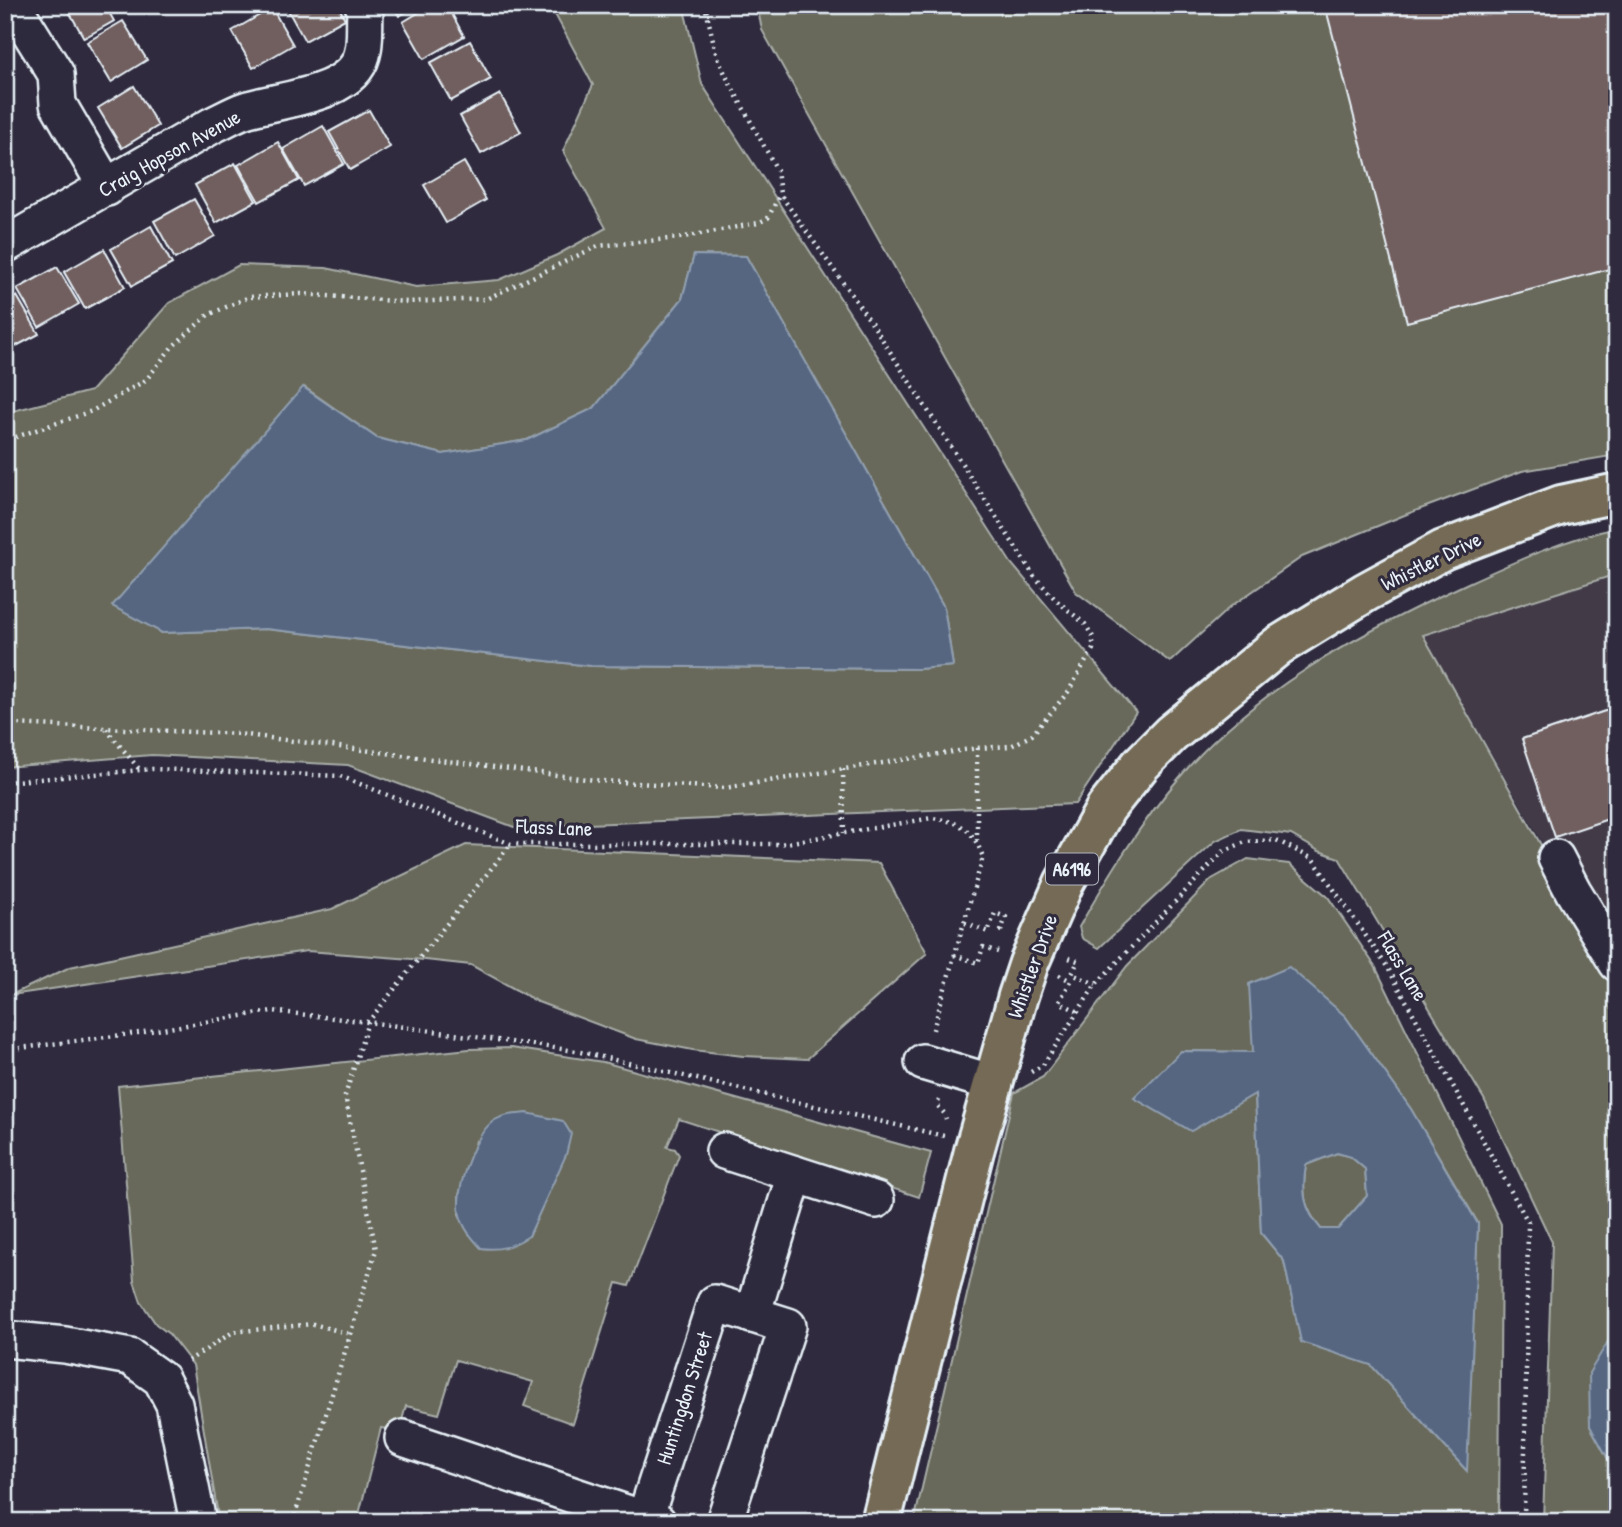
<svg xmlns="http://www.w3.org/2000/svg" width="1622" height="1527" font-family="'Patrick Hand',sans-serif">
	<style>
		.built { fill: #433a47 }
		.green { fill: #68695a; stroke: #a8ada9; stroke-width: 2; fill-rule: evenodd }
		.water { fill: #566680; stroke: #909eb0; stroke-width: 2; fill-rule: evenodd }
		.building { fill: #715e5e; stroke: #e8f1f8; stroke-width: 2 }
		.lines { fill: none; stroke-linecap: round; stroke-linejoin: round }
		.minor-casing { stroke: #e8f1f8; stroke-width: 40 }
		.major-casing { stroke: #e8f1f8; stroke-width: 44 }
		.path { stroke: #e8f1f8; stroke-width: 4.5; stroke-dasharray: 2 5; stroke-linecap: butt }
		.minor { stroke: #2f2a3d; stroke-width: 35 }
		.major { stroke: #756a55; stroke-width: 38 }
		.labels { text-anchor: middle; dominant-baseline: central; stroke-width: 6; stroke-linejoin: round; paint-order: stroke }
		.shield { fill: #2f2a3d; stroke: #b0b5c0; stroke-width: 2 }
		.shield-label { font-size: 19px; font-weight: bold; fill: #e8f1f8 }
		.street-label { font-size: 21px; fill: #e8f1f8; stroke: #2f2a3d }
	</style>
	<rect width="100%" height="100%" fill="#2f2a3d"/>
	<filter id="ink" filterUnits="userSpaceOnUse"><feTurbulence type="fractalNoise" baseFrequency=".0143" numOctaves="2"/><feDisplacementMap in="SourceGraphic" scale="14" xChannelSelector="R" yChannelSelector="G"/><feConvolveMatrix kernelMatrix="1 2 1 2 8 2 1 2 1" color-interpolation-filters="sRGB"/></filter>
	<g filter="url(#ink)">
		<polygon class="built" points="1617,574 1617,979 1545,847 1423,635"/>
		<g class="green">
			<path d="M 550,5 L 683,5 L 702,84 L 1011,563 L 1136,712 L 1075,804 L 514,827 L 348,765 L 152,755 L 5,767 L 5,413 L 91,391 L 169,303 L 239,265 L 326,268 L 416,287 L 499,280 L 557,255 L 606,228 L 563,151 L 593,85 ZM 694,255 L 746,256 L 944,607 L 953,666 L 918,669 L 591,666 L 266,629 L 162,633 L 304,387 L 377,438 L 443,454 L 527,440 L 594,408 L 682,299 Z"/>
			<polygon points="757,5 1617,5 1617,455 1522,471 1407,514 1302,557 1230,607 1170,662 1076,592 762,30"/>
			<path d="M 1617,528 L 1617,574 L 1423,635 L 1617,980 L 1617,1341 L 1609,1340 L 1590,1426 L 1617,1475 L 1617,1522 L 1543,1522 L 1552,1242 L 1484,1099 L 1339,858 L 1319,851 L 1291,835 L 1241,829 L 1215,841 L 1099,948 L 1082,938 L 1079,927 C 1109,875 1140,824 1179,778 C 1254,689 1364,631 1468,583 C 1516,561 1564,539 1617,528 Z"/>
			<polygon points="466,845 879,863 927,953 807,1059 743,1056 693,1050 636,1039 538,1002 471,965 425,960 307,951 11,995 70,967 332,909"/>
			<path d="M 1248,859 L 1289,864 L 1328,897 L 1375,966 L 1501,1224 L 1499,1522 L 914,1522 L 1014,1093 L 1043,1077 L 1127,966 L 1212,879 ZM 1345,1016 L 1411,1109 L 1478,1223 L 1466,1470 L 1371,1365 L 1301,1341 L 1284,1261 L 1261,1233 L 1255,1093 L 1181,1051 L 1253,1052 Z"/>
			<path d="M 511,1048 L 603,1062 L 931,1153 L 919,1197 L 679,1119 L 667,1147 L 675,1149 L 679,1155 L 629,1286 L 617,1283 L 573,1424 L 524,1406 L 533,1382 L 456,1360 L 439,1414 L 406,1406 L 399,1431 L 381,1428 L 357,1522 L 219,1522 L 193,1365 L 169,1334 L 156,1324 L 141,1302 L 134,1281 L 118,1086 L 469,1049 ZM 476,1141 L 541,1209 L 529,1236 L 469,1234 L 459,1214 L 459,1195 Z"/>
			<path d="M 1337,1153 L 1351,1157 L 1365,1169 L 1367,1196 L 1338,1229 L 1321,1229 C 1303,1207 1302,1192 1306,1165 Z"/>
		</g>
		<g class="water">
			<polygon points="694,255 746,256 944,607 953,666 918,669 591,666 266,629 162,633 112,606 303,387 377,438 443,454 527,440 594,408 682,299"/>
			<path d="M 1289,967 L 1345,1016 L 1411,1109 L 1478,1224 L 1467,1471 L 1371,1365 L 1301,1342 L 1284,1261 L 1261,1233 L 1255,1094 L 1191,1131 L 1134,1098 L 1181,1051 L 1253,1052 L 1249,984 ZM 1337,1153 L 1351,1157 L 1365,1169 L 1367,1196 L 1338,1229 L 1321,1229 C 1303,1208 1302,1192 1306,1165 Z"/>
			<path d="M 527,1113 L 563,1121 L 571,1134 L 566,1155 L 529,1236 C 513,1246 500,1251 481,1248 C 472,1238 463,1228 460,1215 C 454,1192 474,1132 495,1120 C 505,1114 516,1114 527,1113 Z"/>
			<polygon points="1609,1340 1617,1341 1617,1475 1590,1426 1589,1373"/>
		</g>
		<g class="building">
			<polygon points="71,5 105,5 114,21 84,38 67,8"/>
			<polygon points="285,5 338,5 345,19 305,41"/>
			<polygon points="393,5 419,5 399,16"/>
			<polygon points="431,5 447,5 464,36 424,59 403,22"/>
			<polygon points="1325,5 1617,5 1617,267 1407,322"/>
			<polygon points="272,8 293,45 253,68 232,31"/>
			<polygon points="123,21 147,60 111,82 87,42"/>
			<polygon points="470,41 491,79 451,101 430,63"/>
			<polygon points="134,86 158,126 122,148 98,108"/>
			<polygon points="500,94 521,132 481,154 460,116"/>
			<polygon points="369,110 390,147 350,170 329,132"/>
			<polygon points="323,126 344,164 304,186 283,149"/>
			<polygon points="278,142 299,180 259,202 238,165"/>
			<polygon points="464,162 486,200 446,223 424,185"/>
			<polygon points="235,163 256,201 216,223 195,185"/>
			<polygon points="194,199 215,236 175,259 154,221"/>
			<polygon points="151,226 172,264 132,286 111,249"/>
			<polygon points="104,249 125,287 85,309 64,272"/>
			<polygon points="57,267 79,304 39,327 17,289"/>
			<polygon points="17,296 39,334 5,352 5,303"/>
			<polygon points="1617,707 1617,816 1555,837 1522,739"/>
		</g>
		<g class="lines">
			<defs>
				<g id="minor">
					<polyline points="13,5 56,74 58,104 107,188"/>
					<path d="M 5,245 L 211,126 C 222,121 233,114 245,110 C 279,99 351,96 362,55 C 366,42 364,25 365,11 L 363,5"/>
					<polyline points="1556,858 1573,891 1617,963"/>
					<polyline points="923,1062 993,1083"/>
					<polyline points="724,1151 876,1200"/>
					<polyline points="752,1315 795,1174"/>
					<polyline points="5,1339 65,1345 130,1357 161,1379 174,1404 198,1522"/>
					<polyline points="403,1438 629,1514 658,1522"/>
					<polyline points="645,1518 715,1303 788,1326 724,1522"/>
				</g>
				<polyline id="major" points="881,1522 974,1151 1018,996 1029,963 1064,883 1106,808 1141,764 1171,734 1278,646 1366,592 1443,550 1561,505 1617,493"/>
			</defs>
			<use href="#minor" class="minor-casing"/>
			<use href="#major" class="major-casing"/>
			<g class="path">
				<polyline points="5,446 13,438 92,411 146,380 172,347 208,315 249,297 301,294 407,302 486,299 598,246 679,238 758,223 768,218 780,194"/>
				<polyline points="5,721 12,724 239,734 602,781 725,788 977,748 1011,746 1032,735 1068,692 1093,649 1093,637 1085,624 1056,600 1034,576 873,325 780,194 777,170 726,76 716,53 705,5"/>
				<polyline points="106,729 140,770"/>
				<polyline points="977,748 977,840"/>
				<polyline points="843,769 844,833"/>
				<path d="M 5,782 L 152,769 L 340,776 L 511,844 L 780,844 L 932,818 C 961,822 972,828 983,857 L 932,1033"/>
				<polyline points="965,923 988,932 995,913 1006,917 1001,931 1006,933"/>
				<polyline points="954,955 978,963 983,947 998,952"/>
				<polyline points="1069,958 1078,961 1072,974 1096,984"/>
				<polyline points="1059,975 1071,981 1059,1002 1077,1011"/>
				<polyline points="5,1050 138,1033 272,1011 368,1022 576,1051 944,1136"/>
				<polyline points="1031,1072 1043,1065 1096,984 1224,851 1245,842 1276,840 1313,859 1388,968 1528,1222 1524,1522"/>
				<polyline points="939,1100 937,1105 944,1113 946,1119"/>
				<polyline points="188,1361 233,1332 313,1324 350,1334"/>
				<polyline points="293,1522 376,1250 345,1096 368,1022 511,844"/>
			</g>
			<use href="#minor" class="minor"/>
			<use href="#major" class="major"/>
		</g>
	</g>
	<g class="labels">
		<rect class="shield" x="1046" y="853.5" width="52" height="31" rx="5"/>
		<g class="shield-label">
			<text x="1072" y="869">A6196</text>
		</g>
		<g class="street-label">
			<text transform="translate(169 153) rotate(-29)">Craig Hopson Avenue</text>
			<text transform="translate(1431 561) rotate(-26)">Whistler Drive</text>
			<text transform="translate(554 827) rotate(2)">Flass Lane</text>
			<text transform="translate(1032 966) rotate(-70)">Whistler Drive</text>
			<text transform="translate(1403 966) rotate(59)">Flass Lane</text>
			<text transform="translate(684 1398) rotate(-72)">Huntingdon Street</text>
		</g>
	</g>
	<rect width="1622" height="1527" fill="none" stroke="#2f2a3d" stroke-width="28"/>
	<rect x="14" y="14" width="1594" height="1499" fill="none" stroke="#e8f1f8" stroke-width="2.5" filter="url(#ink)"/>
</svg>
